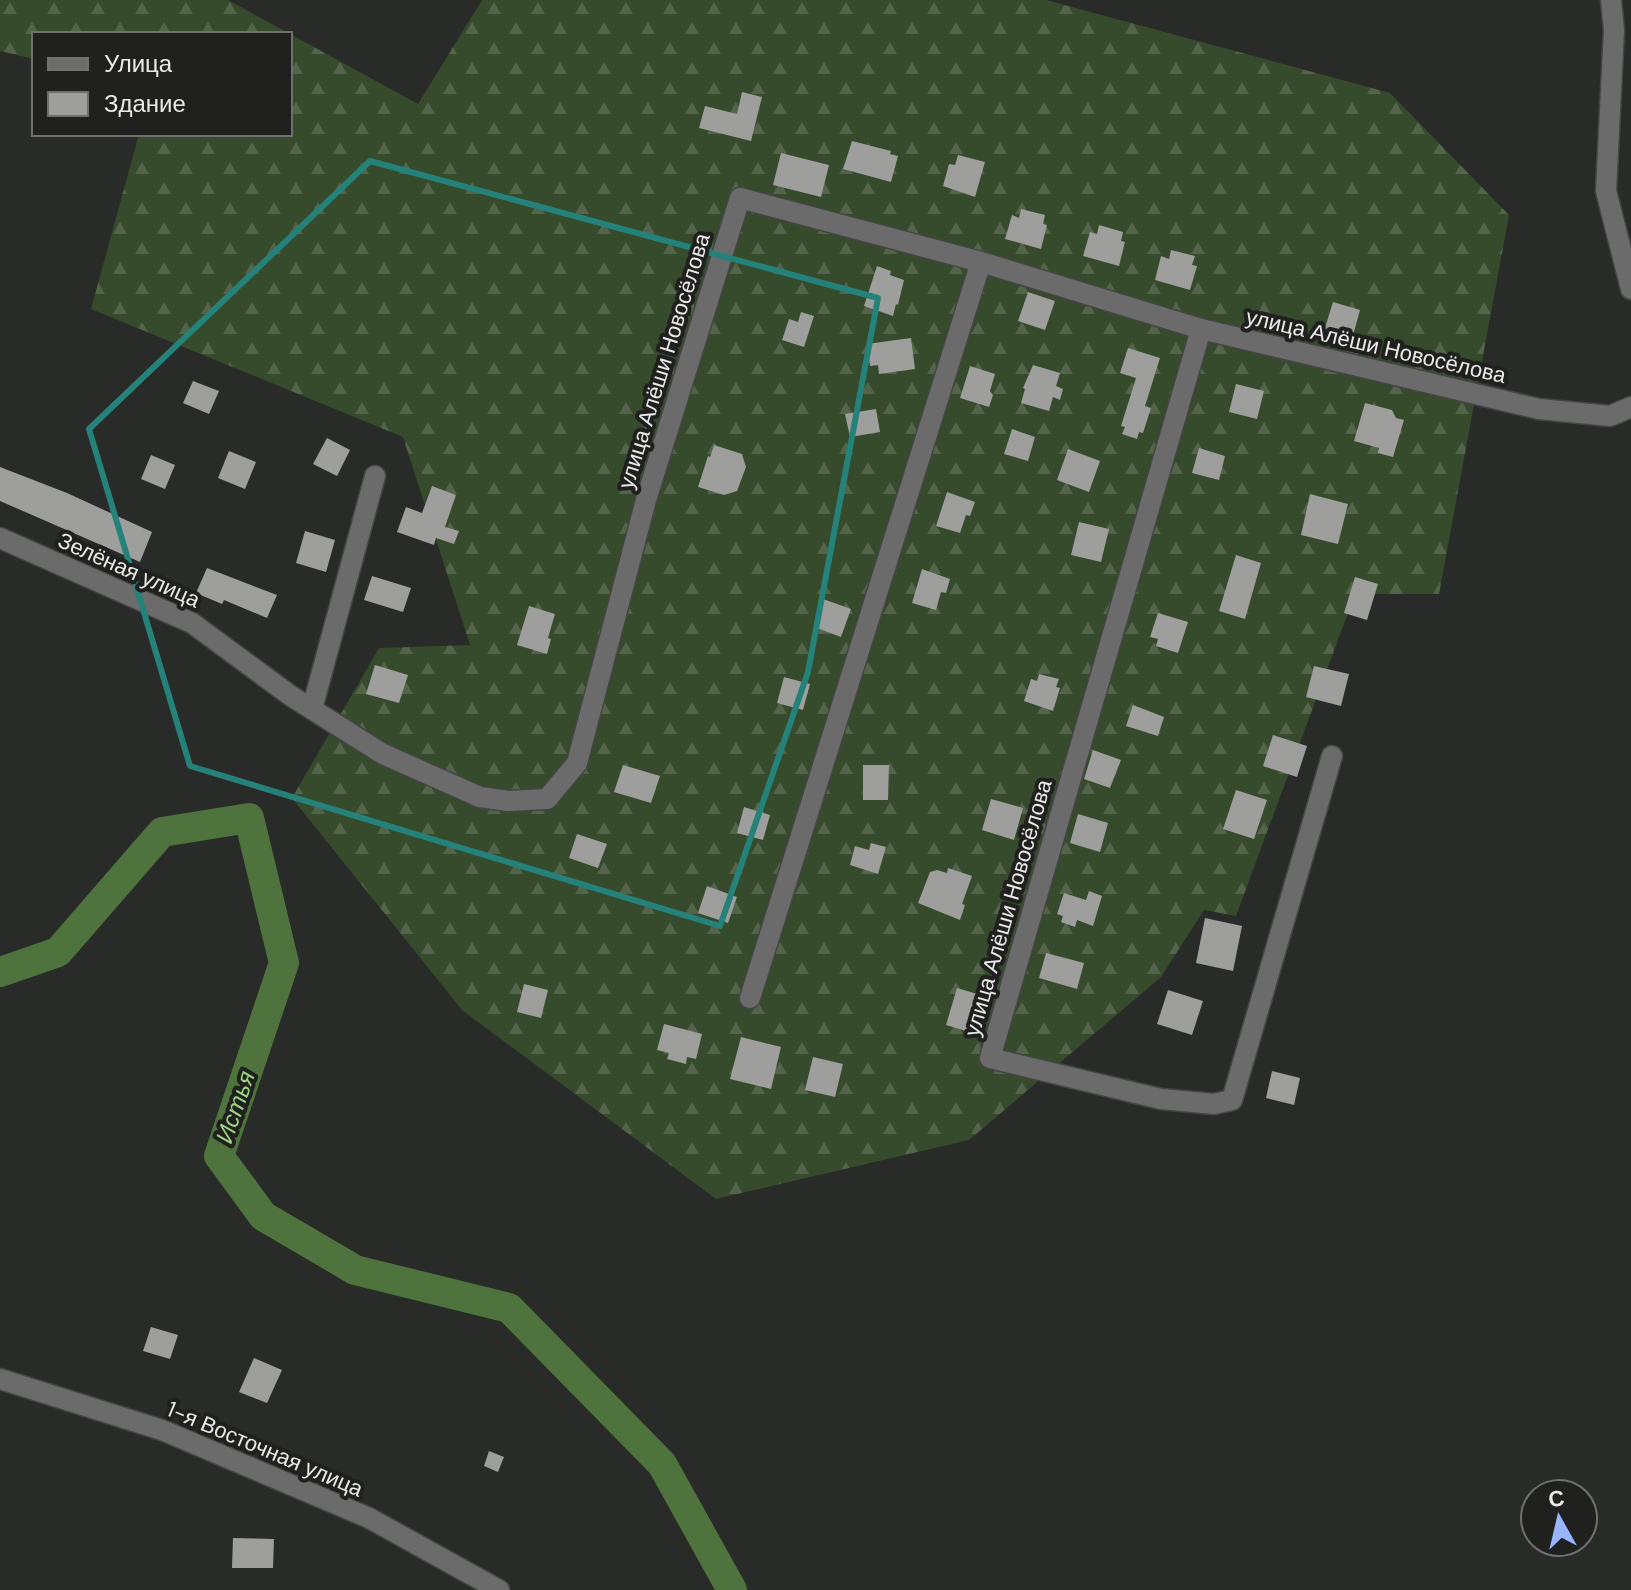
<svg xmlns="http://www.w3.org/2000/svg" width="1631" height="1590" font-family="'DM Sans',sans-serif">
	<style>
		.forest { fill: url(#forest-firs) }
		.lines { fill: none; stroke-linecap: round; stroke-linejoin: round }
		.river { stroke: #4f733c; stroke-width: 30 }
		.building { fill: #9e9f9d }
		.minor-casing { stroke: #444644; stroke-width: 23 }
		.minor { stroke: #6b6b6c; stroke-width: 20 }
		.marked { fill: none; stroke: #25827a; stroke-width: 6; stroke-linejoin: round }
		.labels { text-anchor: middle; dominant-baseline: central; stroke-width: 8; stroke-linejoin: round; paint-order: stroke }
		.street-label { font-size: 22px; fill: #e9e9e8; stroke: #20211f }
		.water-label { font-size: 24px; font-style: italic; fill: #9cd281; stroke: #20211f }
	</style>
	<defs>
		<pattern id="forest-firs" width="22" height="20" patternUnits="userSpaceOnUse" patternTransform="scale(2)"><rect width="22" height="20" fill="#364a2c"/><path d="M5 1l3.5 6h-7zM16 11l3.5 6h-7z" fill="#53644b"/></pattern>
	</defs>
	<rect width="100%" height="100%" fill="#292b29"/>
	<polygon class="forest" points="0,0 228,0 418,104 482,0 1046,0 1390,93 1509,215 1439,594 1355,594 1236,916 1204,910 1161,977 969,1140 716,1199 462,1010 292,798 379,648 470,645 403,437 91,309 139,134 290,134 290,34 34,34 34,59 0,51"/>
	<g class="lines">
		<polyline class="river" points="0,972 58,952 162,832 249,818 284,963 219,1156 263,1216 355,1270 509,1308 662,1464 732,1590"/>
	</g>
	<g class="building">
		<polygon points="742,92 762,97 751,141 699,128 705,106 737,114"/>
		<polygon points="852,141 891,151 890,154 898,156 891,182 843,169"/>
		<polygon points="781,153 829,165 821,197 773,185"/>
		<polygon points="958,155 985,162 975,197 943,186 949,164 955,165"/>
		<polygon points="1021,209 1045,215 1043,224 1047,225 1041,249 1005,239 1012,215 1019,218"/>
		<polygon points="1099,225 1123,232 1121,241 1125,242 1119,266 1083,256 1090,232 1097,234"/>
		<polygon points="1171,250 1195,256 1192,265 1197,266 1190,290 1155,280 1161,256 1169,259"/>
		<polygon points="877,266 891,271 890,275 904,280 898,305 896,304 893,316 864,306"/>
		<polygon points="1028,292 1055,301 1045,330 1018,321"/>
		<polygon points="1333,302 1360,310 1352,339 1324,331"/>
		<polygon points="801,312 814,316 804,347 782,340 789,319 798,322"/>
		<polygon points="911,338 915,369 879,374 878,365 870,366 867,344"/>
		<polygon points="1128,348 1160,358 1145,406 1151,408 1143,433 1139,432 1137,439 1122,434 1125,427 1121,426 1136,378 1120,373"/>
		<polygon points="1033,365 1060,373 1056,386 1063,389 1060,400 1053,397 1049,411 1021,403 1025,389 1023,388"/>
		<polygon points="970,366 995,374 990,391 993,395 989,407 960,398"/>
		<polygon points="193,381 219,391 209,414 183,403"/>
		<polygon points="1236,384 1264,391 1257,419 1229,412"/>
		<polygon points="1365,403 1392,410 1396,418 1404,420 1393,457 1378,453 1379,448 1354,441"/>
		<polygon points="876,409 880,432 850,437 845,414"/>
		<polygon points="1012,429 1035,437 1028,461 1004,454"/>
		<polygon points="327,438 350,450 337,476 313,464"/>
		<polygon points="714,445 742,454 746,467 737,491 724,495 698,487 708,456 710,457"/>
		<polygon points="1199,448 1225,456 1219,480 1192,473"/>
		<polygon points="1068,449 1100,461 1089,492 1057,480"/>
		<polygon points="229,451 256,462 245,489 218,478"/>
		<polygon points="151,455 175,465 165,489 141,479"/>
		<polygon points="0,467 67,493 152,532 140,562 0,501"/>
		<polygon points="432,486 456,495 445,527 459,531 454,544 436,538 434,545 397,532 406,507 422,513"/>
		<polygon points="947,492 975,502 970,516 966,515 960,533 936,526"/>
		<polygon points="1310,494 1348,504 1338,544 1301,535"/>
		<polygon points="1079,522 1109,529 1101,562 1071,555"/>
		<polygon points="305,531 335,540 326,572 296,563"/>
		<polygon points="1236,555 1261,563 1245,619 1219,611"/>
		<polygon points="207,568 277,595 267,618 224,600 222,604 196,593"/>
		<polygon points="922,569 950,579 946,593 941,592 936,610 912,603"/>
		<polygon points="372,576 411,588 403,612 364,600"/>
		<polygon points="1355,577 1378,584 1367,620 1344,613"/>
		<polygon points="823,599 851,609 841,637 814,627"/>
		<polygon points="529,606 555,614 548,638 551,639 547,654 517,645"/>
		<polygon points="1158,613 1188,622 1178,653 1156,646 1158,639 1150,637"/>
		<polygon points="375,665 408,675 399,703 366,694"/>
		<polygon points="1314,666 1349,674 1341,706 1306,697"/>
		<polygon points="1039,674 1059,679 1056,687 1060,688 1053,711 1024,701 1031,679 1037,681"/>
		<polygon points="784,677 810,684 803,710 777,703"/>
		<polygon points="1133,705 1164,717 1158,736 1126,726"/>
		<polygon points="1273,735 1307,746 1297,777 1263,766"/>
		<polygon points="1093,750 1121,760 1110,788 1084,779"/>
		<polygon points="623,765 660,776 651,803 614,792"/>
		<polygon points="863,765 889,765 888,800 863,800"/>
		<polygon points="1236,790 1267,800 1254,839 1223,829"/>
		<polygon points="991,799 1023,808 1014,840 982,830"/>
		<polygon points="744,807 770,815 763,840 737,833"/>
		<polygon points="1078,814 1108,823 1100,852 1070,843"/>
		<polygon points="577,834 607,844 598,868 569,858"/>
		<polygon points="871,843 886,847 878,874 850,865 855,846 869,850"/>
		<polygon points="948,868 972,876 962,904 965,905 960,920 918,903 930,872 937,870 947,873"/>
		<polygon points="707,886 737,897 728,923 698,913"/>
		<polygon points="1089,891 1102,896 1093,926 1077,920 1075,927 1061,922 1063,916 1057,914 1064,893 1086,900"/>
		<polygon points="1205,918 1242,926 1233,971 1196,963"/>
		<polygon points="1046,953 1084,963 1077,989 1039,978"/>
		<polygon points="524,984 548,990 541,1018 517,1012"/>
		<polygon points="957,988 987,997 976,1034 946,1025"/>
		<polygon points="1168,990 1203,1001 1192,1035 1157,1024"/>
		<polygon points="664,1024 702,1034 696,1059 687,1057 686,1064 667,1059 669,1053 657,1050"/>
		<polygon points="741,1037 781,1047 771,1089 730,1079"/>
		<polygon points="813,1057 843,1064 835,1097 805,1090"/>
		<polygon points="1272,1071 1300,1078 1294,1105 1266,1098"/>
		<polygon points="151,1327 178,1335 170,1359 143,1351"/>
		<polygon points="254,1358 282,1370 267,1403 239,1392"/>
		<polygon points="489,1451 504,1457 498,1472 484,1466"/>
		<polygon points="233,1538 274,1539 273,1568 232,1568"/>
	</g>
	<g class="lines">
		<defs>
			<g id="minor">
				<polyline points="1611,0 1614,30 1606,191 1631,289"/>
				<polyline points="1201,329 990,1058 1161,1099 1214,1104 1232,1100 1332,756"/>
				<polyline points="0,538 192,623 291,696 383,754 480,797 508,801 547,799 577,763 646,500 740,198 981,262 1201,329 1539,409 1610,416 1631,407"/>
				<polyline points="312,709 375,476"/>
				<polyline points="750,998 981,262"/>
				<polyline points="0,1379 162,1430 369,1518 499,1590"/>
			</g>
		</defs>
		<use href="#minor" class="minor-casing"/>
		<use href="#minor" class="minor"/>
	</g>
	<path class="marked" d="M 370,161 L 878,298 L 808,672 L 720,926 L 190,766 L 89,429 Z"/>
	<g class="labels">
		<g class="street-label">
			<text transform="translate(1376 346) rotate(13)">улица Алёши Новосёлова</text>
			<text transform="translate(664 361) rotate(-73)">улица Алёши Новосёлова</text>
			<text transform="translate(129 570) rotate(24)">Зелёная улица</text>
			<text transform="translate(1008 908) rotate(-74)">улица Алёши Новосёлова</text>
			<text transform="translate(265 1449) rotate(23)">1-я Восточная улица</text>
		</g>
		<g class="water-label">
			<text transform="translate(235 1107) rotate(-71)">Истья</text>
		</g>
	</g>
	<rect x="32" y="32" width="260" height="104" fill="#20211f" stroke="#70716f" stroke-width="2"/>
	<rect x="48" y="58" width="40" height="12" fill="#6b6b6c" stroke="#70716f" stroke-width="2"/>
	<text x="104" y="72" font-size="24" fill="#e9e9e8">Улица</text>
	<rect x="48" y="92" width="40" height="24" fill="#9e9f9d" stroke="#70716f" stroke-width="2"/>
	<text x="104" y="112" font-size="24" fill="#e9e9e8">Здание</text>
	<g transform="translate(1559 1518) rotate(352)"><circle r="38" fill="#20211f" stroke="#70716f" stroke-width="2"/>
	<path d="M0-6L14 30L0 20L-14 30Z" fill="#98b5fd"/>
	<text y="-12" font-size="22" font-weight="bold" text-anchor="middle" fill="#e9e9e8">С</text>
	</g>
</svg>
